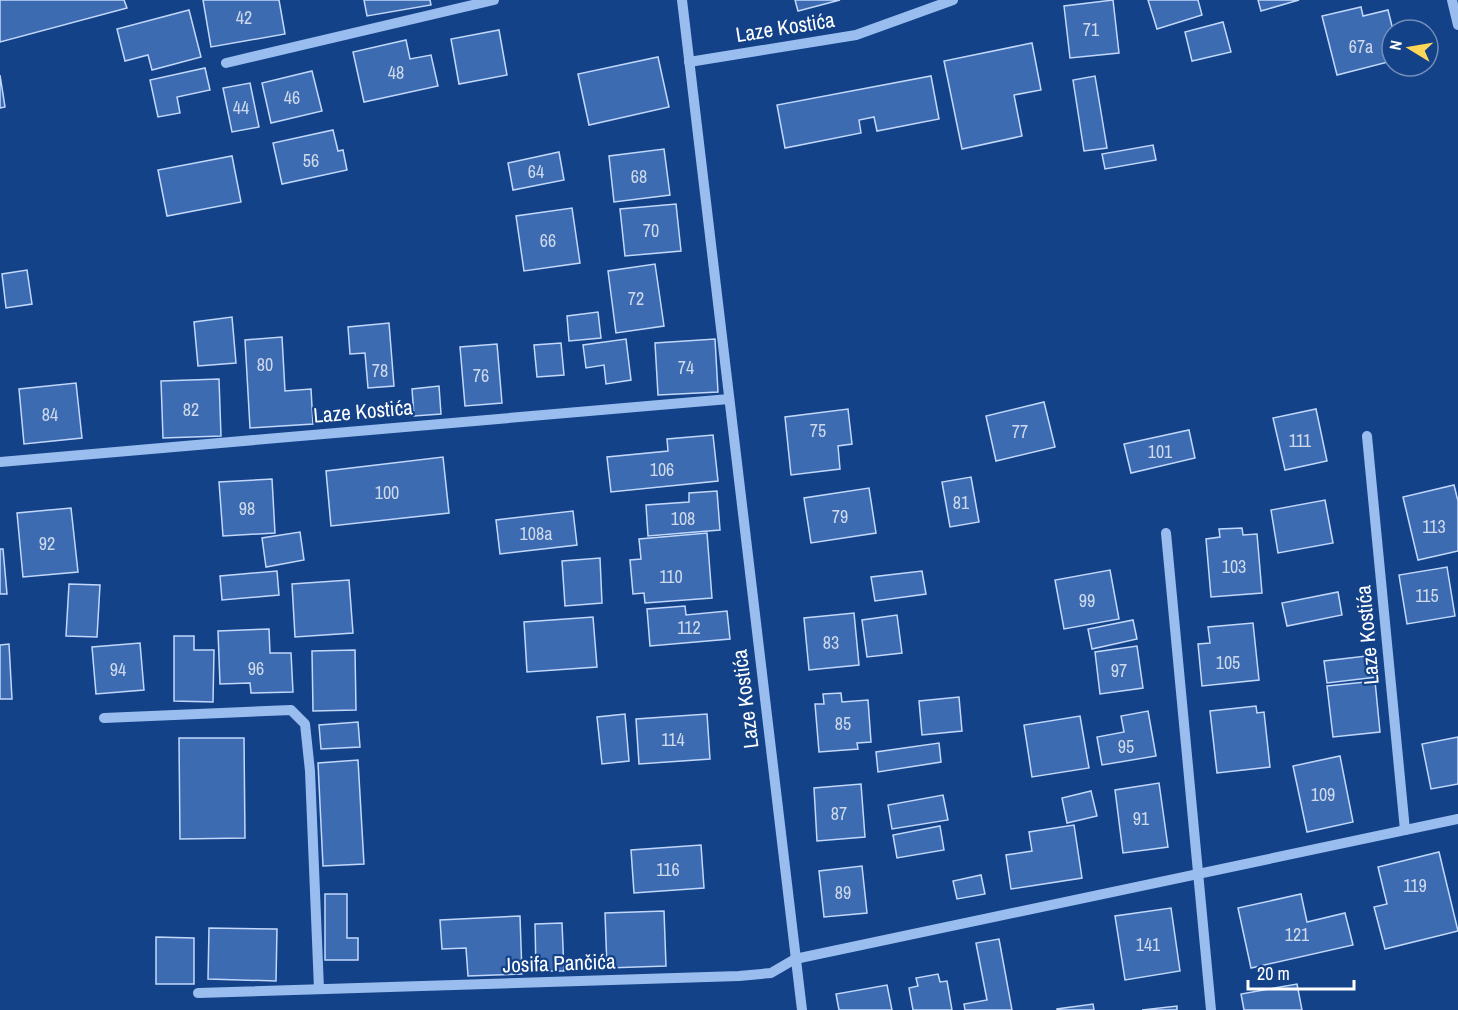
<svg xmlns="http://www.w3.org/2000/svg" width="1458" height="1010" font-family="'Archivo Narrow',sans-serif">
	<style>
		.building { fill: #3d6bb2; stroke: #c1d8fb; stroke-width: 1.5 }
		.lines { fill: none; stroke-linecap: round; stroke-linejoin: round }
		.minor { stroke: #9abdef; stroke-width: 10 }
		.labels { text-anchor: middle; dominant-baseline: central; stroke-width: 4.5; stroke-linejoin: round; paint-order: stroke }
		.number-label { font-size: 18px; fill: #cedaec }
		.street-label { font-size: 21px; fill: #fff; stroke: #144288 }
	</style>
	<rect width="100%" height="100%" fill="#144288"/>
	<g class="building">
		<polygon points="0,0 124,0 127,8 0,42"/>
		<polygon points="203,0 279,0 285,34 211,47"/>
		<polygon points="364,0 430,0 431,5 367,16"/>
		<polygon points="795,0 840,0 798,11"/>
		<polygon points="1113,0 1119,53 1070,58 1064,6"/>
		<polygon points="1148,0 1198,0 1202,15 1157,29"/>
		<polygon points="1258,0 1299,0 1261,11"/>
		<polygon points="1361,7 1363,16 1388,10 1393,30 1392,61 1337,75 1322,16"/>
		<polygon points="189,10 201,57 152,70 148,55 125,61 117,29"/>
		<polygon points="1223,22 1231,52 1192,61 1185,32"/>
		<polygon points="499,30 507,75 459,84 451,39"/>
		<polygon points="406,40 410,59 431,55 438,86 364,102 353,52"/>
		<polygon points="1032,43 1041,90 1014,95 1022,136 962,149 944,61"/>
		<polygon points="658,57 669,107 589,125 578,74"/>
		<polygon points="205,68 210,90 177,97 180,113 158,117 150,80"/>
		<polygon points="312,71 322,111 271,123 262,83"/>
		<polygon points="0,75 5,107 0,108"/>
		<polygon points="931,76 939,119 877,131 874,117 859,120 861,133 785,148 777,105"/>
		<polygon points="1095,76 1107,148 1084,151 1073,80"/>
		<polygon points="250,83 259,127 232,132 223,88"/>
		<polygon points="333,130 338,151 343,150 347,170 282,184 273,143"/>
		<polygon points="1153,145 1156,160 1105,169 1102,154"/>
		<polygon points="664,149 670,195 614,202 609,156"/>
		<polygon points="559,152 564,180 513,190 508,163"/>
		<polygon points="232,156 241,202 167,216 158,170"/>
		<polygon points="676,204 681,251 625,256 620,209"/>
		<polygon points="572,208 580,263 524,271 516,216"/>
		<polygon points="655,264 664,326 616,333 608,271"/>
		<polygon points="27,270 32,304 6,308 2,274"/>
		<polygon points="598,312 601,338 569,341 567,316"/>
		<polygon points="232,317 236,363 198,366 194,322"/>
		<polygon points="389,323 394,386 368,388 365,353 350,354 348,327"/>
		<polygon points="282,337 285,391 311,389 313,424 250,428 245,340"/>
		<polygon points="626,339 631,380 606,384 604,365 586,368 583,345"/>
		<polygon points="715,339 718,392 658,395 655,343"/>
		<polygon points="561,343 564,375 537,377 534,345"/>
		<polygon points="497,344 502,403 465,406 460,347"/>
		<polygon points="219,379 221,436 163,438 161,381"/>
		<polygon points="76,383 82,438 24,444 19,389"/>
		<polygon points="439,386 441,414 414,416 412,389"/>
		<polygon points="1044,402 1055,447 996,461 986,416"/>
		<polygon points="848,409 852,444 838,446 840,469 791,475 785,417"/>
		<polygon points="1316,409 1327,461 1285,470 1273,418"/>
		<polygon points="1189,430 1195,458 1131,473 1124,444"/>
		<polygon points="713,435 718,481 611,492 607,457 668,451 667,439"/>
		<polygon points="443,457 449,513 331,526 326,471"/>
		<polygon points="971,477 979,522 950,527 942,482"/>
		<polygon points="272,479 275,533 223,536 219,482"/>
		<polygon points="1454,485 1458,501 1458,551 1418,560 1403,497"/>
		<polygon points="869,488 876,533 811,543 804,498"/>
		<polygon points="717,491 720,530 648,536 646,505 689,502 689,493"/>
		<polygon points="1325,500 1333,543 1278,553 1271,510"/>
		<polygon points="71,508 78,572 23,577 17,513"/>
		<polygon points="573,511 577,545 500,554 496,520"/>
		<polygon points="1242,528 1243,535 1257,534 1262,593 1211,597 1206,539 1220,537 1219,529"/>
		<polygon points="300,532 304,560 266,567 262,538"/>
		<polygon points="707,533 712,598 645,603 644,593 633,594 630,560 641,559 639,539"/>
		<polygon points="0,549 3,549 7,594 0,594"/>
		<polygon points="600,558 602,603 565,606 562,561"/>
		<polygon points="1447,567 1455,616 1407,624 1399,575"/>
		<polygon points="1110,570 1119,619 1064,629 1055,580"/>
		<polygon points="277,571 279,595 222,600 220,576"/>
		<polygon points="922,571 926,594 875,601 871,577"/>
		<polygon points="349,580 353,633 295,637 292,584"/>
		<polygon points="69,584 100,585 97,637 66,636"/>
		<polygon points="1338,592 1342,615 1287,626 1282,603"/>
		<polygon points="685,606 686,615 727,611 730,639 650,646 647,609"/>
		<polygon points="854,613 859,665 809,670 804,618"/>
		<polygon points="897,615 902,653 867,657 862,620"/>
		<polygon points="593,617 597,667 527,672 524,622"/>
		<polygon points="1133,620 1137,639 1092,649 1088,629"/>
		<polygon points="1253,623 1259,680 1202,686 1198,644 1210,643 1208,627"/>
		<polygon points="269,629 270,653 291,653 293,692 251,693 250,683 220,684 218,631"/>
		<polygon points="174,636 194,636 194,650 214,650 213,702 174,701"/>
		<polygon points="140,643 144,690 96,694 92,647"/>
		<polygon points="9,644 12,699 0,699 0,645"/>
		<polygon points="1137,646 1143,688 1100,694 1095,652"/>
		<polygon points="355,650 356,710 313,711 312,651"/>
		<polygon points="1375,655 1377,677 1327,683 1324,661"/>
		<polygon points="1375,681 1380,732 1333,737 1327,686"/>
		<polygon points="841,693 842,702 868,700 871,742 857,743 858,749 819,752 815,704 824,704 823,694"/>
		<polygon points="959,697 962,731 922,735 919,701"/>
		<polygon points="1256,706 1257,713 1264,712 1270,767 1217,773 1210,711"/>
		<polygon points="1148,711 1156,756 1102,765 1097,737 1124,732 1121,716"/>
		<polygon points="625,714 629,761 602,764 597,717"/>
		<polygon points="707,714 710,759 639,764 636,719"/>
		<polygon points="1080,716 1089,768 1032,777 1024,725"/>
		<polygon points="358,722 360,747 321,749 319,725"/>
		<polygon points="1458,737 1458,784 1431,789 1422,744"/>
		<polygon points="179,738 244,738 245,838 180,839"/>
		<polygon points="939,743 941,762 878,772 876,752"/>
		<polygon points="1340,756 1353,822 1307,832 1293,766"/>
		<polygon points="358,760 364,864 323,866 318,763"/>
		<polygon points="1159,783 1168,847 1123,853 1115,790"/>
		<polygon points="861,784 865,837 817,841 814,788"/>
		<polygon points="1091,791 1097,816 1067,823 1062,798"/>
		<polygon points="943,795 948,820 892,829 888,805"/>
		<polygon points="1074,825 1082,878 1011,889 1006,855 1032,851 1029,832"/>
		<polygon points="940,826 944,850 897,858 893,835"/>
		<polygon points="701,845 704,888 634,893 631,850"/>
		<polygon points="1439,852 1458,931 1385,949 1374,907 1387,904 1378,867"/>
		<polygon points="862,866 867,913 824,917 819,871"/>
		<polygon points="981,875 985,894 957,899 953,881"/>
		<polygon points="325,894 347,894 347,938 358,938 358,960 325,960"/>
		<polygon points="1301,894 1307,922 1345,913 1353,945 1251,968 1238,908"/>
		<polygon points="1171,908 1180,971 1125,980 1115,916"/>
		<polygon points="664,911 666,966 607,968 605,913"/>
		<polygon points="520,916 522,974 468,976 466,948 442,949 440,920"/>
		<polygon points="562,923 564,971 536,971 535,924"/>
		<polygon points="209,928 277,929 276,981 208,979"/>
		<polygon points="156,937 194,938 194,984 156,984"/>
		<polygon points="999,939 1012,1010 965,1010 964,1004 987,1000 976,943"/>
		<polygon points="938,974 940,982 947,981 952,1010 913,1010 909,988 918,986 916,978"/>
		<polygon points="1297,984 1302,1010 1244,1010 1241,994"/>
		<polygon points="887,985 892,1010 839,1010 836,994"/>
		<polygon points="1093,1004 1094,1010 1057,1010 1057,1009"/>
		<polygon points="1177,1006 1177,1010 1142,1010"/>
	</g>
	<g class="lines">
		<g class="minor">
			<polyline points="682,0 802,1010"/>
			<polyline points="1452,0 1458,25"/>
			<polyline points="689,62 856,35 953,0"/>
			<polyline points="226,63 494,0"/>
			<polyline points="1367,436 1405,830"/>
			<polyline points="0,462 729,399"/>
			<polyline points="1166,533 1211,1010"/>
			<polyline points="104,718 291,710 305,724 310,771 319,989"/>
			<polyline points="198,993 739,976 771,973 795,959 1458,819"/>
		</g>
	</g>
	<g class="labels">
		<g class="number-label">
			<text x="244" y="17">42</text>
			<text x="1091" y="29">71</text>
			<text x="1361" y="46">67a</text>
			<text x="396" y="72">48</text>
			<text x="292" y="97">46</text>
			<text x="241" y="107">44</text>
			<text x="311" y="160">56</text>
			<text x="536" y="171">64</text>
			<text x="639" y="176">68</text>
			<text x="651" y="230">70</text>
			<text x="548" y="240">66</text>
			<text x="636" y="298">72</text>
			<text x="265" y="364">80</text>
			<text x="686" y="367">74</text>
			<text x="380" y="370">78</text>
			<text x="481" y="375">76</text>
			<text x="191" y="409">82</text>
			<text x="50" y="414">84</text>
			<text x="818" y="430">75</text>
			<text x="1020" y="431">77</text>
			<text x="1300" y="440">111</text>
			<text x="1160" y="451">101</text>
			<text x="662" y="469">106</text>
			<text x="387" y="492">100</text>
			<text x="961" y="502">81</text>
			<text x="247" y="508">98</text>
			<text x="840" y="516">79</text>
			<text x="683" y="518">108</text>
			<text x="1434" y="526">113</text>
			<text x="536" y="533">108a</text>
			<text x="47" y="543">92</text>
			<text x="1234" y="566">103</text>
			<text x="671" y="576">110</text>
			<text x="1427" y="595">115</text>
			<text x="1087" y="600">99</text>
			<text x="689" y="627">112</text>
			<text x="831" y="642">83</text>
			<text x="1228" y="662">105</text>
			<text x="256" y="668">96</text>
			<text x="118" y="669">94</text>
			<text x="1119" y="670">97</text>
			<text x="843" y="723">85</text>
			<text x="673" y="739">114</text>
			<text x="1126" y="746">95</text>
			<text x="1323" y="794">109</text>
			<text x="839" y="813">87</text>
			<text x="1141" y="818">91</text>
			<text x="668" y="869">116</text>
			<text x="1415" y="885">119</text>
			<text x="843" y="892">89</text>
			<text x="1297" y="934">121</text>
			<text x="1148" y="944">141</text>
		</g>
		<g class="street-label">
			<text transform="translate(785 27) rotate(-9)">Laze Kostića</text>
			<text transform="translate(363 411) rotate(-5)">Laze Kostića</text>
			<text transform="translate(1367 635) rotate(-95)">Laze Kostića</text>
			<text transform="translate(745 699) rotate(-97)">Laze Kostića</text>
			<text transform="translate(559 963) rotate(-2)">Josifa Pančića</text>
		</g>
	</g>
	<g transform="translate(1410 48) rotate(281)"><circle r="28" fill="#144288" stroke="#728eb8" stroke-width="1.5"/>
	<path d="M0-4.5L10 22L0 15L-10 22Z" fill="#ffd758"/>
	<text y="-9" font-size="16" font-weight="bold" text-anchor="middle" fill="#ffffff">N</text>
	</g>
	<path d="M1248 980v9h106v-9" fill="none" stroke="#ffffff" stroke-width="3"/>
	<text x="1257" y="980" font-size="18" fill="#ffffff" stroke="#144288" stroke-width="4.5" paint-order="stroke">20 m</text>
</svg>
